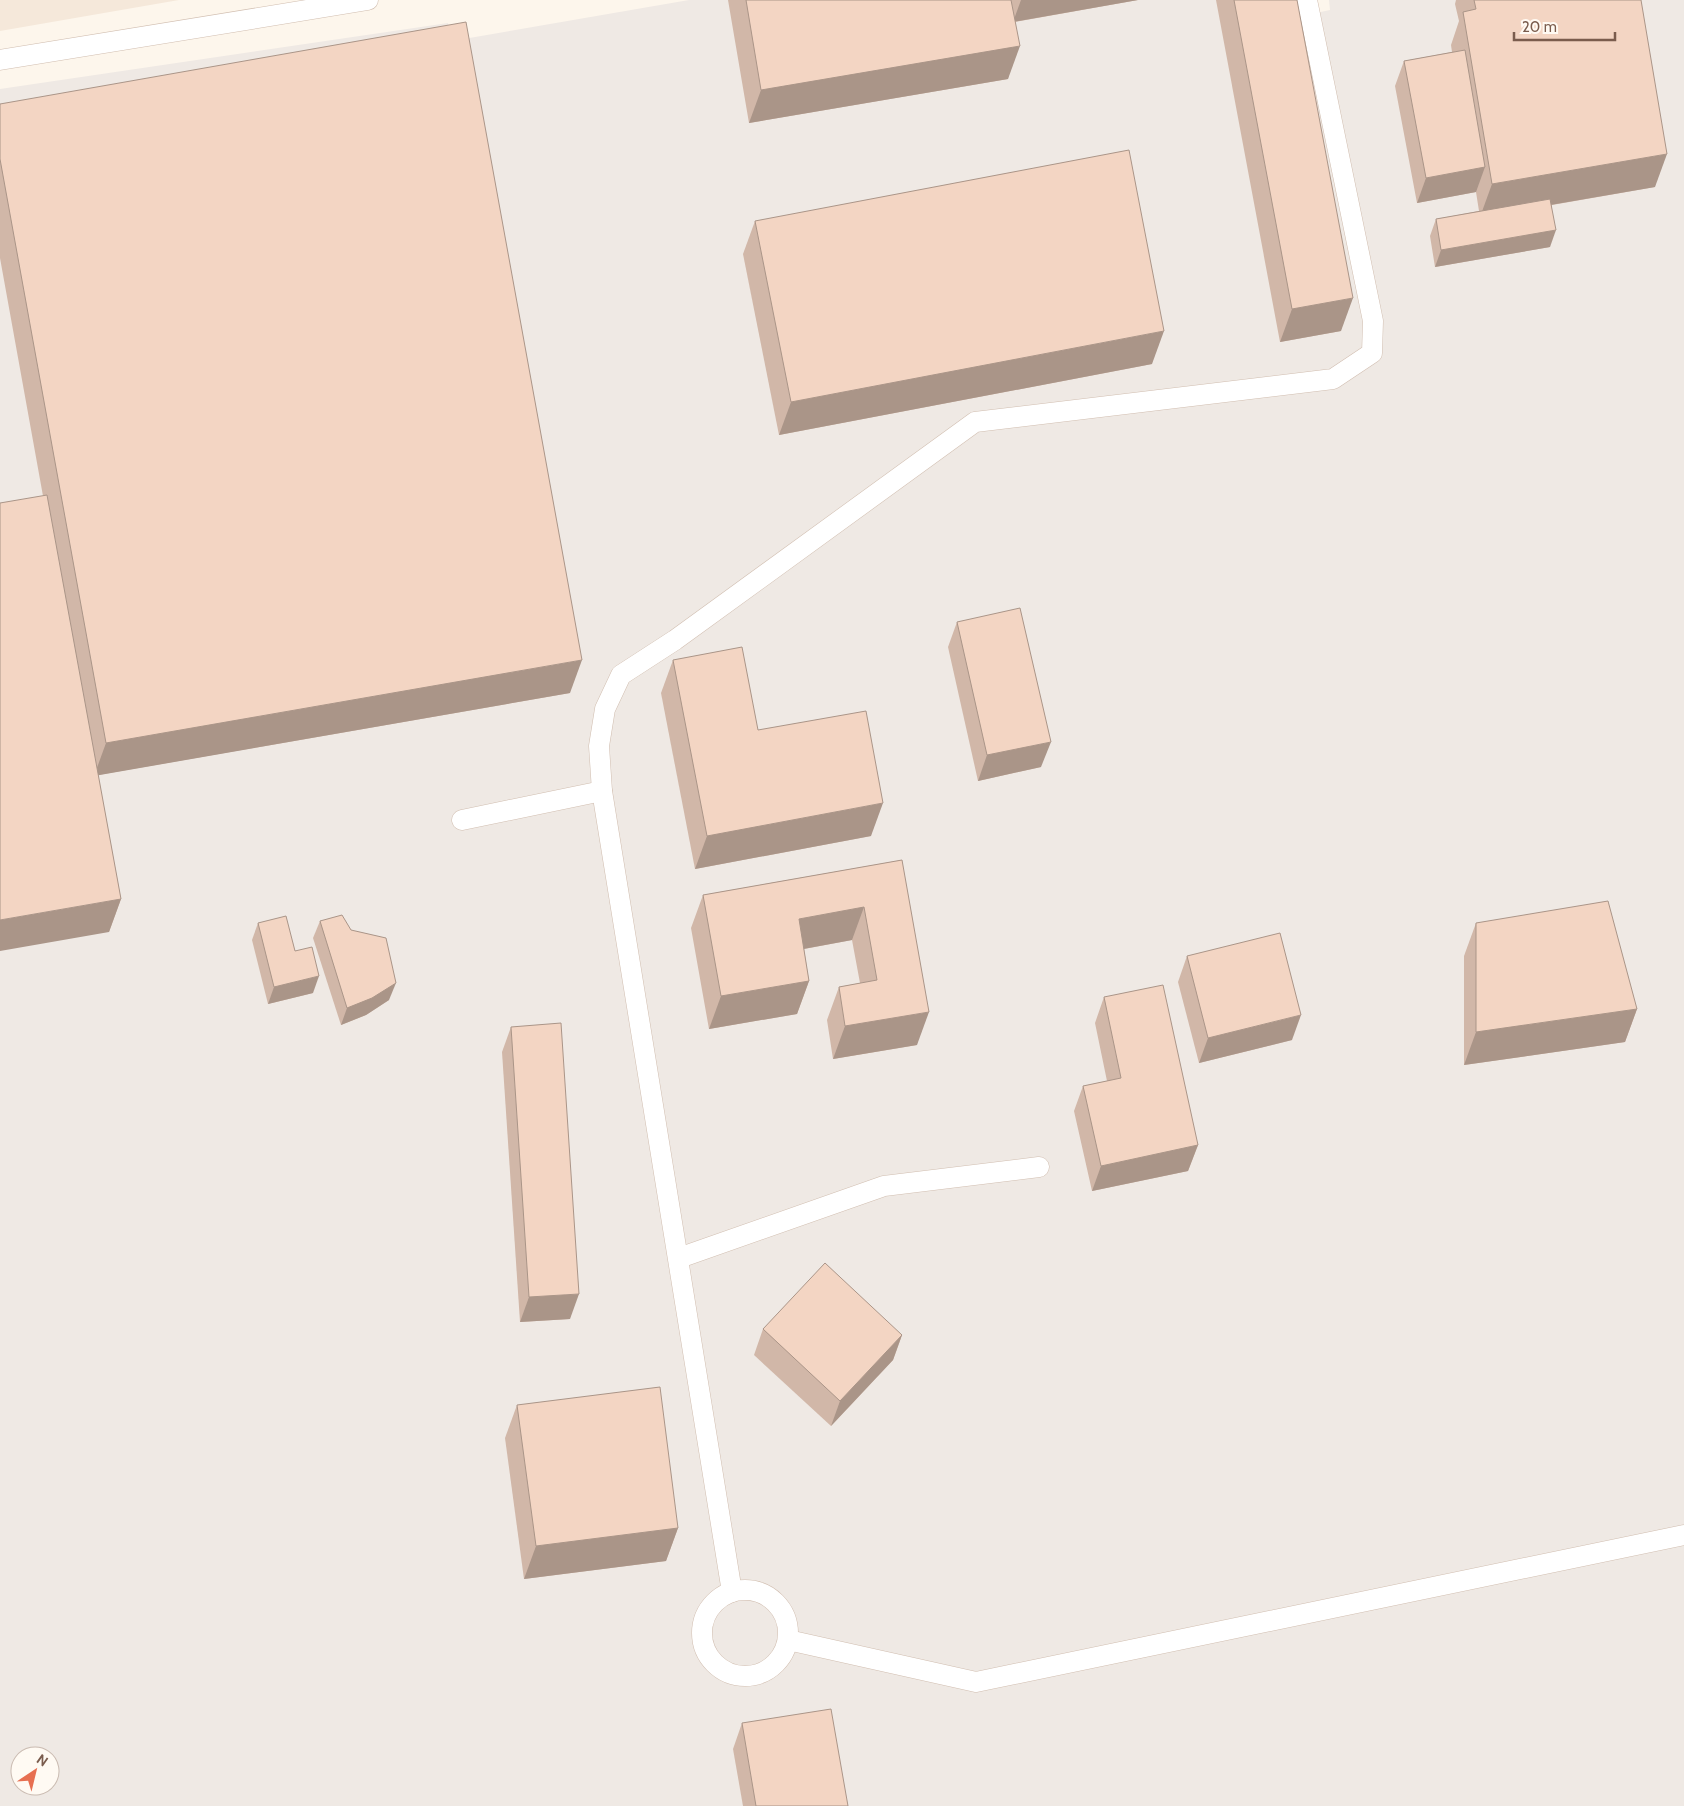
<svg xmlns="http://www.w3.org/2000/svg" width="1684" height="1806" font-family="Cabin,sans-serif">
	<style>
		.residential { fill: #f5e8da }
		.industrial { fill: #efe9e4; fill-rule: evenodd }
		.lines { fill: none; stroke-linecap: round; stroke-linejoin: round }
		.lane-casing { stroke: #d1beb0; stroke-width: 21 }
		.lane { stroke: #fff; stroke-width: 20 }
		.wall { fill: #d1b7a8 }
		.shaded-wall { fill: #aa9588 }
		.building { fill: #f3d5c3; stroke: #aa9588 }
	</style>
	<rect width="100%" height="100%" fill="#fdf6ec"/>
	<polygon class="residential" points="0,0 179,0 0,31"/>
	<path class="industrial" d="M 689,0 L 1279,0 L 1283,20 L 1330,10 L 1329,0 L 1684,0 L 1684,1806 L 0,1806 L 0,89 L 448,23 L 452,41 ZM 20,1756 L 50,1756 L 50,1786 L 20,1786 Z"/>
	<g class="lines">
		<defs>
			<g id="lane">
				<polyline points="0,60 368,0"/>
				<polyline points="462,820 602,791"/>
				<polyline points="679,1258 884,1186 1039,1167"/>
				<circle cx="745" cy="1633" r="43"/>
				<polyline points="732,1592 602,791 599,746 605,709 621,675 675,640 975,422 1333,379 1372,353 1373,321 1307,0"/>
				<polyline points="788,1640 976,1682 1684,1535"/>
			</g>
		</defs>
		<use href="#lane" class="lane-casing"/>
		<use href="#lane" class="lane"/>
	</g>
	<g class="wall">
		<polygon points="728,0 1138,0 1015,22 1008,79 749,123"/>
		<polygon points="1216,0 1297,0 1341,331 1280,342"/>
		<polygon points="1456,0 1641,0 1655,187 1552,205 1550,247 1435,267 1430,236 1436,219 1479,211 1476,192 1417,203 1395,86 1404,61 1452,52 1451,45 1459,21 1455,4"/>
		<polygon points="0,104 570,693 98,775 121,899 109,932 43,496 0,258"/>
		<polygon points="755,221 1152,364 779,435 743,254"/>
		<polygon points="957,622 1041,767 978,781 948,647"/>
		<polygon points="673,660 758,730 871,836 695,869 661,693"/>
		<polygon points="902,860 917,1045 833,1059 827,1020 839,987 860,983 852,940 804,949 809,981 797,1014 709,1029 691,928 703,895"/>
		<polygon points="320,921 389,1000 366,1015 341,1025 313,938"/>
		<polygon points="258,923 295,951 313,993 268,1004 252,940"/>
		<polygon points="1476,923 1637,1009 1625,1042 1464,1065 1464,956"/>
		<polygon points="1187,956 1292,1040 1199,1063 1178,982"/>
		<polygon points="1104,997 1198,1145 1188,1171 1092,1191 1074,1111 1083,1086 1107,1081 1095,1023"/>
		<polygon points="511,1027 570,1319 520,1322 502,1052"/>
		<polygon points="763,1329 902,1335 893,1360 831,1426 754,1355"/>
		<polygon points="517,1405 678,1528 666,1561 524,1579 505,1438"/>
		<polygon points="742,1723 848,1806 743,1806 733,1749"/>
	</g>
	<g class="shaded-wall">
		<polygon points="1021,0 1138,0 1013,22"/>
		<polygon points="1020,46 1008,79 749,123 761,90"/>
		<polygon points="1667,154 1655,187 1480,217 1492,184"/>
		<polygon points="1485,167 1476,192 1417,203 1426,178"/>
		<polygon points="1556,230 1550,247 1435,267 1441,250"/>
		<polygon points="1353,298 1341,331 1280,342 1292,309"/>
		<polygon points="1164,331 1152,364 779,435 791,402"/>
		<polygon points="582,660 570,693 94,776 106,743"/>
		<polygon points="1051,742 1041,767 978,781 987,755"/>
		<polygon points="883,803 871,836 695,869 707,836"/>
		<polygon points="121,899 109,932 0,951 0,920"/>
		<polygon points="864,907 852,940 787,952 799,919"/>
		<polygon points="319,976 313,993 268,1004 274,987"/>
		<polygon points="809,981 797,1014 709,1029 721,996"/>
		<polygon points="396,983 389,1000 366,1015 341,1025 347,1008"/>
		<polygon points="1637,1009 1625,1042 1464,1065 1476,1032"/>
		<polygon points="929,1012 917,1045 833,1059 845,1026"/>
		<polygon points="1301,1015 1292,1040 1199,1063 1208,1038"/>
		<polygon points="1198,1145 1188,1171 1092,1191 1101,1166"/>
		<polygon points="579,1294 570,1319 520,1322 529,1297"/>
		<polygon points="902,1335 893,1360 831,1426 840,1401"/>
		<polygon points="678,1528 666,1561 524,1579 536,1546"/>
	</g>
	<g class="building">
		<polygon points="746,0 1011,0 1020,46 761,90"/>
		<polygon points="1234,0 1297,0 1353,298 1292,309"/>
		<polygon points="1474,0 1641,0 1667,154 1492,184 1463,12 1476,9"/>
		<polygon points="466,22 582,660 106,743 0,159 0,104"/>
		<polygon points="1465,50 1485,167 1426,178 1404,61"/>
		<polygon points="1129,150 1164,331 791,402 755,221"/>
		<polygon points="1550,199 1556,230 1441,250 1436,219"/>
		<polygon points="47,495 121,899 0,920 0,503"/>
		<polygon points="1020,608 1051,742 987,755 957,622"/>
		<polygon points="742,647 758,730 866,711 883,803 707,836 673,660"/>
		<polygon points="902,860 929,1012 845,1026 839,987 877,980 864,907 799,919 809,981 721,996 703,895"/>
		<polygon points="1608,901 1637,1009 1476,1032 1476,923"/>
		<polygon points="342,915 351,930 386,938 396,983 372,998 347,1008 320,921"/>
		<polygon points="286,916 295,951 312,947 319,976 274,987 258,923"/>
		<polygon points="1280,933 1301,1015 1208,1038 1187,956"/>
		<polygon points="1163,985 1198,1145 1101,1166 1083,1086 1121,1078 1104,997"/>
		<polygon points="561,1023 579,1294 529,1297 511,1027"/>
		<polygon points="825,1263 902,1335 840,1401 763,1329"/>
		<polygon points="660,1387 678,1528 536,1546 517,1405"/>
		<polygon points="831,1709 848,1806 756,1806 742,1723"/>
	</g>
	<g transform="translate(35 1771) rotate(35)"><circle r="24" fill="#fffaf3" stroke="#cabbb1"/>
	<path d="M0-4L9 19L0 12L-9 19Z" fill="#e76f51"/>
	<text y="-8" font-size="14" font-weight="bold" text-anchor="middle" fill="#7a5c4d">N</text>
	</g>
	<path d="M1514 32v8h101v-8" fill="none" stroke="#7a5c4d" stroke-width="2.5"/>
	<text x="1522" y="32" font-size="15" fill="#7a5c4d" stroke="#fffaf3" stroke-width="4" paint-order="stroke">20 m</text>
</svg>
